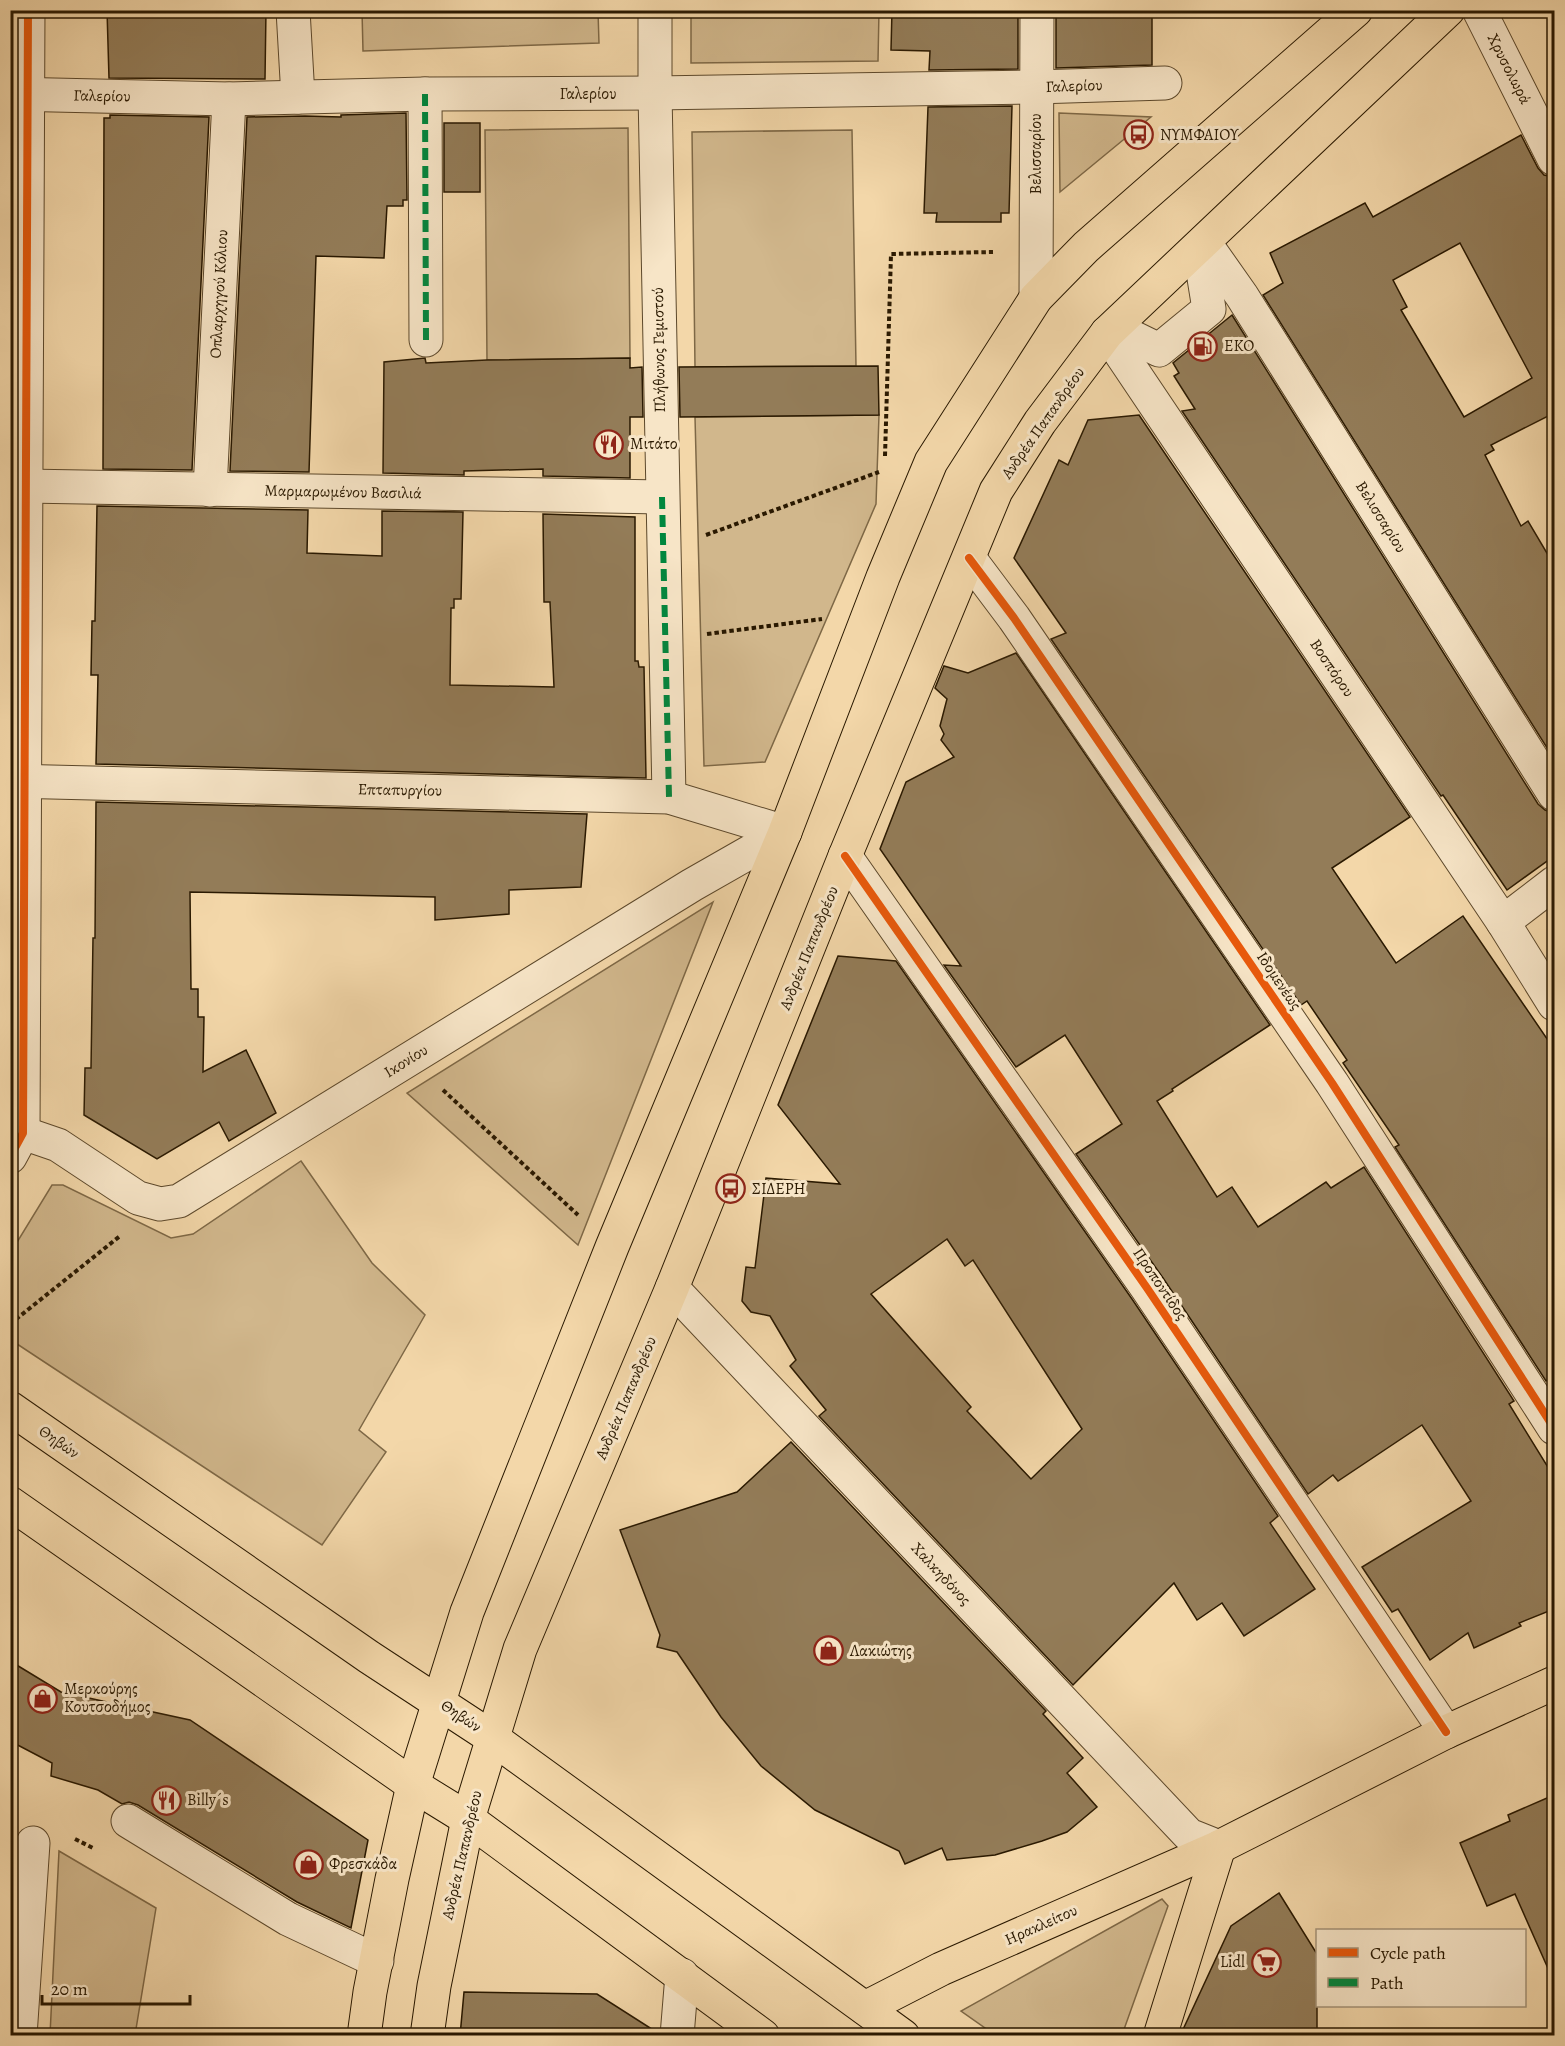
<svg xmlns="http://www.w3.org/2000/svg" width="1565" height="2046" font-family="Alegreya,serif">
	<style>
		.green { fill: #d1b78c; stroke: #7e6846; stroke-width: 1.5 }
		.building { fill: #937c58; stroke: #2a1901; stroke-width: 1.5; fill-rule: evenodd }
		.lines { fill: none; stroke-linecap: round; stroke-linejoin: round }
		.minor-casing { stroke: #5c482b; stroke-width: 35 }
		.major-casing { stroke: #2a1901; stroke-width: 35 }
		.path { stroke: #2a1901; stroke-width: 4; stroke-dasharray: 4.5 3; stroke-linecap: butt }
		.minor { stroke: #f7e5c7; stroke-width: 33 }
		.major { stroke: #f3d7a9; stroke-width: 33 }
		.quiet { stroke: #00873e; stroke-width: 6; stroke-dasharray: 12 6; stroke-linecap: butt }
		.cycleway-casing { stroke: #f7e5c7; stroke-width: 11 }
		.cycleway { stroke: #e8590c; stroke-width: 8 }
		.labels { text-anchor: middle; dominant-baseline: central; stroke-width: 6; stroke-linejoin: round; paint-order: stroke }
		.street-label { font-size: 16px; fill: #2a1901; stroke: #f7e5c7 }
		.poi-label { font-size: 16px; fill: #2a1901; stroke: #f7e5c7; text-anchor: start }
	</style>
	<rect width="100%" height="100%" fill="#f3d7a9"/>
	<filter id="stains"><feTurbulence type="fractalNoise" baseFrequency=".00333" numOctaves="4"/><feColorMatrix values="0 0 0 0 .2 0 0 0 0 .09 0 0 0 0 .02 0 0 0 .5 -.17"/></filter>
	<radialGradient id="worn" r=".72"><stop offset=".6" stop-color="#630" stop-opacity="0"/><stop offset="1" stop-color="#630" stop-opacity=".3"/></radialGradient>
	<g class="green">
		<polygon points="362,11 598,11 599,43 363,51"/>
		<polygon points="691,11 879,11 878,61 691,63"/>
		<polygon points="1059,113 1151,117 1060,192"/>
		<polygon points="628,128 630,358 487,360 485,130"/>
		<polygon points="852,130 856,366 695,367 692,132"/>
		<polygon points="879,415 876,504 765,762 704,766 695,417"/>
		<polygon points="713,902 578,1245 407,1093"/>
		<polygon points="301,1161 372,1263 425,1315 359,1430 386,1452 322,1545 11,1340 11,1252 52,1185 63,1185 171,1238 193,1234"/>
		<polygon points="59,1851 156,1908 135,2035 50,2035"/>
		<polygon points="1162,1899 1168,1906 1122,2035 995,2035 961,2011"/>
	</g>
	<g class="building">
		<polygon points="107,10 266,10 265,79 109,78"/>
		<polygon points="892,10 1018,10 1018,69 929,70 930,51 891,50"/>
		<polygon points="1056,10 1152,10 1152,65 1056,68"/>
		<polygon points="1012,106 1009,213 1001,213 1001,222 936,222 937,213 924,213 928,107"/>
		<polygon points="406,113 407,200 403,200 403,206 387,206 384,258 316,256 309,472 230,471 247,117 305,116 341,117 341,115"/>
		<polygon points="110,115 209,117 192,470 103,469 104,118 110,118"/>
		<rect x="444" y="123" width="36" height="69"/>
		<path d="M 1521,135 L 1538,168 L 1544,175 L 1554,177 L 1554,419 L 1552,414 L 1491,445 L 1494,450 L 1485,455 L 1521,526 L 1528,521 L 1554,565 L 1554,759 L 1263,295 L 1283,283 L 1270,253 L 1365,203 L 1373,217 ZM 1460,243 L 1532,378 L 1464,417 L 1401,310 L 1407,307 L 1393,280 Z"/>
		<polygon points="1232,315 1538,804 1545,810 1554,813 1554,856 1507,890 1443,795 1441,796 1182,411 1195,409 1174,376 1179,373 1173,363"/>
		<polygon points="425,358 426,363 487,360 630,358 630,368 642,367 643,417 630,417 630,478 543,476 543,469 464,471 464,475 383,473 384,362"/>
		<polygon points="878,366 879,415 680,417 679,367"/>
		<polygon points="1139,415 1410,817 1332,868 1396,963 1463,916 1554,1049 1554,1375 1546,1381 1395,1147 1399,1145 1343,1063 1347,1060 1307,1001 1301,1005 1051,639 1066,633 1014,558 1059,460 1068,465 1088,420"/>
		<polygon points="97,506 308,510 307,553 382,556 382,511 463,512 461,599 454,599 454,608 451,608 450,685 554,687 550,602 544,602 543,514 635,517 635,661 638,661 639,667 644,667 646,778 96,764 98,675 91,675 92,621 95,621"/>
		<polygon points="1016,653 1270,1025 1172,1089 1173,1091 1157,1101 1217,1197 1232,1187 1258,1227 1326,1182 1331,1188 1364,1167 1514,1401 1509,1404 1554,1477 1554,1609 1519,1623 1521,1626 1474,1648 1468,1633 1430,1660 1398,1609 1392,1612 1362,1567 1471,1501 1422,1425 1338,1481 1333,1475 1308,1494 1163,1278 1076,1154 1122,1124 1065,1035 1016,1067 944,965 961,966 880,849 906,782 954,757 941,740 944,734 940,726 947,699 935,688 944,666 968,673"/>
		<polygon points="96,802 587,814 581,887 509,890 509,914 435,920 435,897 190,892 191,989 198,989 198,1017 204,1017 203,1072 246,1050 276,1113 229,1141 219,1122 157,1159 84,1115 85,1068 91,1068 93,938 95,938"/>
		<path d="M 838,956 L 896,961 L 1132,1299 L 1278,1516 L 1270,1523 L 1315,1589 L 1244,1636 L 1222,1603 L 1197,1620 L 1174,1583 L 1073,1685 L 819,1416 L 826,1410 L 790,1366 L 796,1360 L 770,1316 L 751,1312 L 742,1301 L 746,1267 L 755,1268 L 766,1178 L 840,1184 L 778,1105 ZM 947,1239 L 965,1266 L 973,1260 L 1082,1429 L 1031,1479 L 967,1411 L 971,1407 L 871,1294 Z"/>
		<polygon points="791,1442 1046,1711 1043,1714 1083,1758 1067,1773 1097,1807 1067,1832 1042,1841 995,1855 947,1860 942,1848 905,1864 899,1851 815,1810 761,1766 721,1717 677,1652 657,1647 660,1635 620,1530 737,1492"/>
		<polygon points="10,1661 61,1692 190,1720 368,1840 351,1928 297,1902 138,1805 129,1802 122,1804 98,1790 51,1776 52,1763 10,1741"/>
		<polygon points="1554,1795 1554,1982 1515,1894 1487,1906 1460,1843 1510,1821 1508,1815"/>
		<polygon points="1279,1893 1317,1954 1317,2036 1180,2036 1231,1926"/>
		<polygon points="464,1992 597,1994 658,2033 658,2036 460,2036"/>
	</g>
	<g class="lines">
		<defs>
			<g id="minor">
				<polyline points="293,10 298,97"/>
				<polyline points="655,10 655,93 669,797"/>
				<polyline points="1479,10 1554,159"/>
				<polyline points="10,94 229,99 425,94 655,93 1036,87 1165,83"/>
				<polyline points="425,94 426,340"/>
				<polyline points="1204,242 1242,296 1554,794"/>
				<polyline points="1036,298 1037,10"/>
				<polyline points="1114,328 1159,350 1209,309 1199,247"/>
				<polyline points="1107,333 1503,922 1554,1004"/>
				<polyline points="25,486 662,497"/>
				<polyline points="210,490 229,99"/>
				<polyline points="969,558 1014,618 1332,1083 1554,1428"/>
				<polyline points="10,781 669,797 785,832"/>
				<polyline points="845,856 1147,1288 1446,1732"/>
				<polyline points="1503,922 1554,883"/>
				<polyline points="23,1133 58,1145 138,1198 160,1204 179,1201 692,885 785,832"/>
				<polyline points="10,1157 23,1133 28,10"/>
				<polyline points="672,1288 1189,1835 1219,1847"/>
				<polyline points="128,1821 288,1919 377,1961"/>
				<polyline points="20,2036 33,1843"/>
				<polyline points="677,2036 682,1975"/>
			</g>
			<g id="major">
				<polyline points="10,1408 369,1657 491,1737 903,2036"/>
				<polyline points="10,1503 413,1785 468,1819 763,2036"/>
				<polyline points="865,2008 941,1969 1219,1847 1446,1732 1554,1683"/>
				<polyline points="364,2036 370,1992 392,1879 413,1785 467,1612 612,1247 785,832 883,577 931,462 1036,298 1086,247 1356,10"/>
				<polyline points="427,2036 434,1986 468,1819 520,1649 672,1288 845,856 996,491 1040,422 1107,333 1448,10"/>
				<polyline points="1160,2036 1219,1847"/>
			</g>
		</defs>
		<use href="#minor" class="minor-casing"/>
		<use href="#major" class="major-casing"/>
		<g class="path">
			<polyline points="885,456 891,254 993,252"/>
			<polyline points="706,535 879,472"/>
			<polyline points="707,634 822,619"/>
			<polyline points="443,1090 578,1215"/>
			<polyline points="10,1324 120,1236"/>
			<polyline points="75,1839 95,1849"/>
		</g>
		<use href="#minor" class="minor"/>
		<use href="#major" class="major"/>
		<g class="quiet">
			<polyline points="425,94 426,340"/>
			<polyline points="662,497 669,797"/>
		</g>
		<defs>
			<g id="cycleway">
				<polyline points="969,558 1014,618 1332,1083 1554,1428"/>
				<polyline points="845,856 1147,1288 1446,1732"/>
				<polyline points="10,1157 23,1133 28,10"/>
			</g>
		</defs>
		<use href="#cycleway" class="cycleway-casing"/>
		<use href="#cycleway" class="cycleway"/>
	</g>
	<defs>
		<symbol id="bus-ring" viewBox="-11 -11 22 22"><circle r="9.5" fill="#f7e5c7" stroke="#8f2418" stroke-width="1.5"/><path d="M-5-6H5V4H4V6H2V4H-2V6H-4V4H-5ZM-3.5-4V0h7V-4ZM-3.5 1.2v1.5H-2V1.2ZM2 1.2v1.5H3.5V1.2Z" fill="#8f2418"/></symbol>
		<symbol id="fuel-ring" viewBox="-11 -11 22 22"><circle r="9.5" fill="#f7e5c7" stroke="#8f2418" stroke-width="1.5"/><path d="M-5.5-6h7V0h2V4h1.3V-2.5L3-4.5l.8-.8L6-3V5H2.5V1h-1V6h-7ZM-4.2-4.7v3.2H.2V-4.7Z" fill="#8f2418"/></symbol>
		<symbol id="restaurant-ring" viewBox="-11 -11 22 22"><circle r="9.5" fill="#f7e5c7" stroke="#8f2418" stroke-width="1.5"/><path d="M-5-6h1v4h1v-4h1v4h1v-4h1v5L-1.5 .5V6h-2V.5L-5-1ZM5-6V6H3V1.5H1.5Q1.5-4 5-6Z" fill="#8f2418"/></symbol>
		<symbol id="shop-ring" viewBox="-11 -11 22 22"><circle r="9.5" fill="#f7e5c7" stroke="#8f2418" stroke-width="1.5"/><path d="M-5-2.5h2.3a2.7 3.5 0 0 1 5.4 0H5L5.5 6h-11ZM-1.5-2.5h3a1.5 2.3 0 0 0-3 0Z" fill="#8f2418"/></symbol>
		<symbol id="supermarket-ring" viewBox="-11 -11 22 22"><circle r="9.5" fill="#f7e5c7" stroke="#8f2418" stroke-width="1.5"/><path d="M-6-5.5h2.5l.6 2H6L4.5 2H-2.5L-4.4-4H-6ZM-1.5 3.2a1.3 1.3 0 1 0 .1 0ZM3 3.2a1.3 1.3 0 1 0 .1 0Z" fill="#8f2418"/></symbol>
	</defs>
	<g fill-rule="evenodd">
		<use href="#bus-ring" x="1122" y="118" width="33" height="33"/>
		<use href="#fuel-ring" x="1186" y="330" width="33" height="33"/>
		<use href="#restaurant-ring" x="592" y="428" width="33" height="33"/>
		<use href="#bus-ring" x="714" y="1172" width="33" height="33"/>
		<use href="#shop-ring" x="812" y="1634" width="33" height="33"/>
		<use href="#shop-ring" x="26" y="1682" width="33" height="33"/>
		<use href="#restaurant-ring" x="150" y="1784" width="33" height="33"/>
		<use href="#shop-ring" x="292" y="1848" width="33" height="33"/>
		<use href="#supermarket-ring" x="1250" y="1946" width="33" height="33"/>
	</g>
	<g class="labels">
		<g class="street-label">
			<text transform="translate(1509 69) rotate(63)">Χρυσολωρά</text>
			<text transform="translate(1074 86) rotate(-2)">Γαλερίου</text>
			<text x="588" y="94">Γαλερίου</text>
			<text transform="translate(102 96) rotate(1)">Γαλερίου</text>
			<text transform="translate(1036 154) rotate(-90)">Βελισσαρίου</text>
			<text transform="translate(219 294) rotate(-87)">Οπλαρχηγού Κόλιου</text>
			<text transform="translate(659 350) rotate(-91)">Πλήθωνος Γεμιστού</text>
			<text transform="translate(1043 423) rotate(-55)">Ανδρέα Παπανδρέου</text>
			<text transform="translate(343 492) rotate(1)">Μαρμαρωμένου Βασιλιά</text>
			<text transform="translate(1381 517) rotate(58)">Βελισσαρίου</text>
			<text transform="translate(1332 668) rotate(56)">Βοσπόρου</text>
			<text transform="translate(400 790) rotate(1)">Επταπυργίου</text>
			<text transform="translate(809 948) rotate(-68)">Ανδρέα Παπανδρέου</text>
			<text transform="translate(1279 981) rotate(56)">Ιδομενέως</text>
			<text transform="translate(406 1061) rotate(-32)">Ικονίου</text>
			<text transform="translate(1160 1284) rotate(56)">Προποντίδος</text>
			<text transform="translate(626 1398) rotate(-67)">Ανδρέα Παπανδρέου</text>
			<text transform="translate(59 1442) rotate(35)">Θηβών</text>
			<text transform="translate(941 1574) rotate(47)">Χαλκηδόνος</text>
			<text transform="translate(461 1716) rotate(34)">Θηβών</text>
			<text transform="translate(462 1855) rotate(-77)">Ανδρέα Παπανδρέου</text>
			<text transform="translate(1041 1925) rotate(-24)">Ηρακλείτου</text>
		</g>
		<g class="poi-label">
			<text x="1160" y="135">ΝΥΜΦΑΙΟΥ</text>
			<text x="1224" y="346">EKO</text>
			<text x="630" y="444">Μιτάτο</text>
			<text x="752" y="1189">ΣΙΔΕΡΗ</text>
			<text x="850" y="1651">Λακιώτης</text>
			<text x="64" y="1689">Μερκούρης<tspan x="64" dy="18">Κουτσοδήμος</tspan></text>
			<text x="187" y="1800">Billy´s</text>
			<text x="329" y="1864">Φρεσκάδα</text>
			<text x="1245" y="1962" text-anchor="end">Lidl</text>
		</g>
	</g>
	<rect width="1565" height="2046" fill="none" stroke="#f3d7a9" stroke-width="36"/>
	<rect x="12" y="12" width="1541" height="2022" fill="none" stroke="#2a1901" stroke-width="3"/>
	<rect x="18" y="18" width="1529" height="2010" fill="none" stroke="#2a1901" stroke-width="1.5"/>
	<rect x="1316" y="1929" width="210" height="78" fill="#f7e5c7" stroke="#a59378" stroke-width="1.5"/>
	<rect x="1328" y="1948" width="30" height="9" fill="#e8590c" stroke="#a59378" stroke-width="1.5"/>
	<text x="1370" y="1959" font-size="18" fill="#2a1901">Cycle path</text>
	<rect x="1328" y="1978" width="30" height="9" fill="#00873e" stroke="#a59378" stroke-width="1.5"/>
	<text x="1370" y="1989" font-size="18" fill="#2a1901">Path</text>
	<path d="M42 1995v9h148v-9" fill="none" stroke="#2a1901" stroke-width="3"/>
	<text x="51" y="1995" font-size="18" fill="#2a1901" stroke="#f7e5c7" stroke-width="4.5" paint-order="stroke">20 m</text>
	<rect width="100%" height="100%" filter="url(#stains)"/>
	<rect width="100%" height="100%" fill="url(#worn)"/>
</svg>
